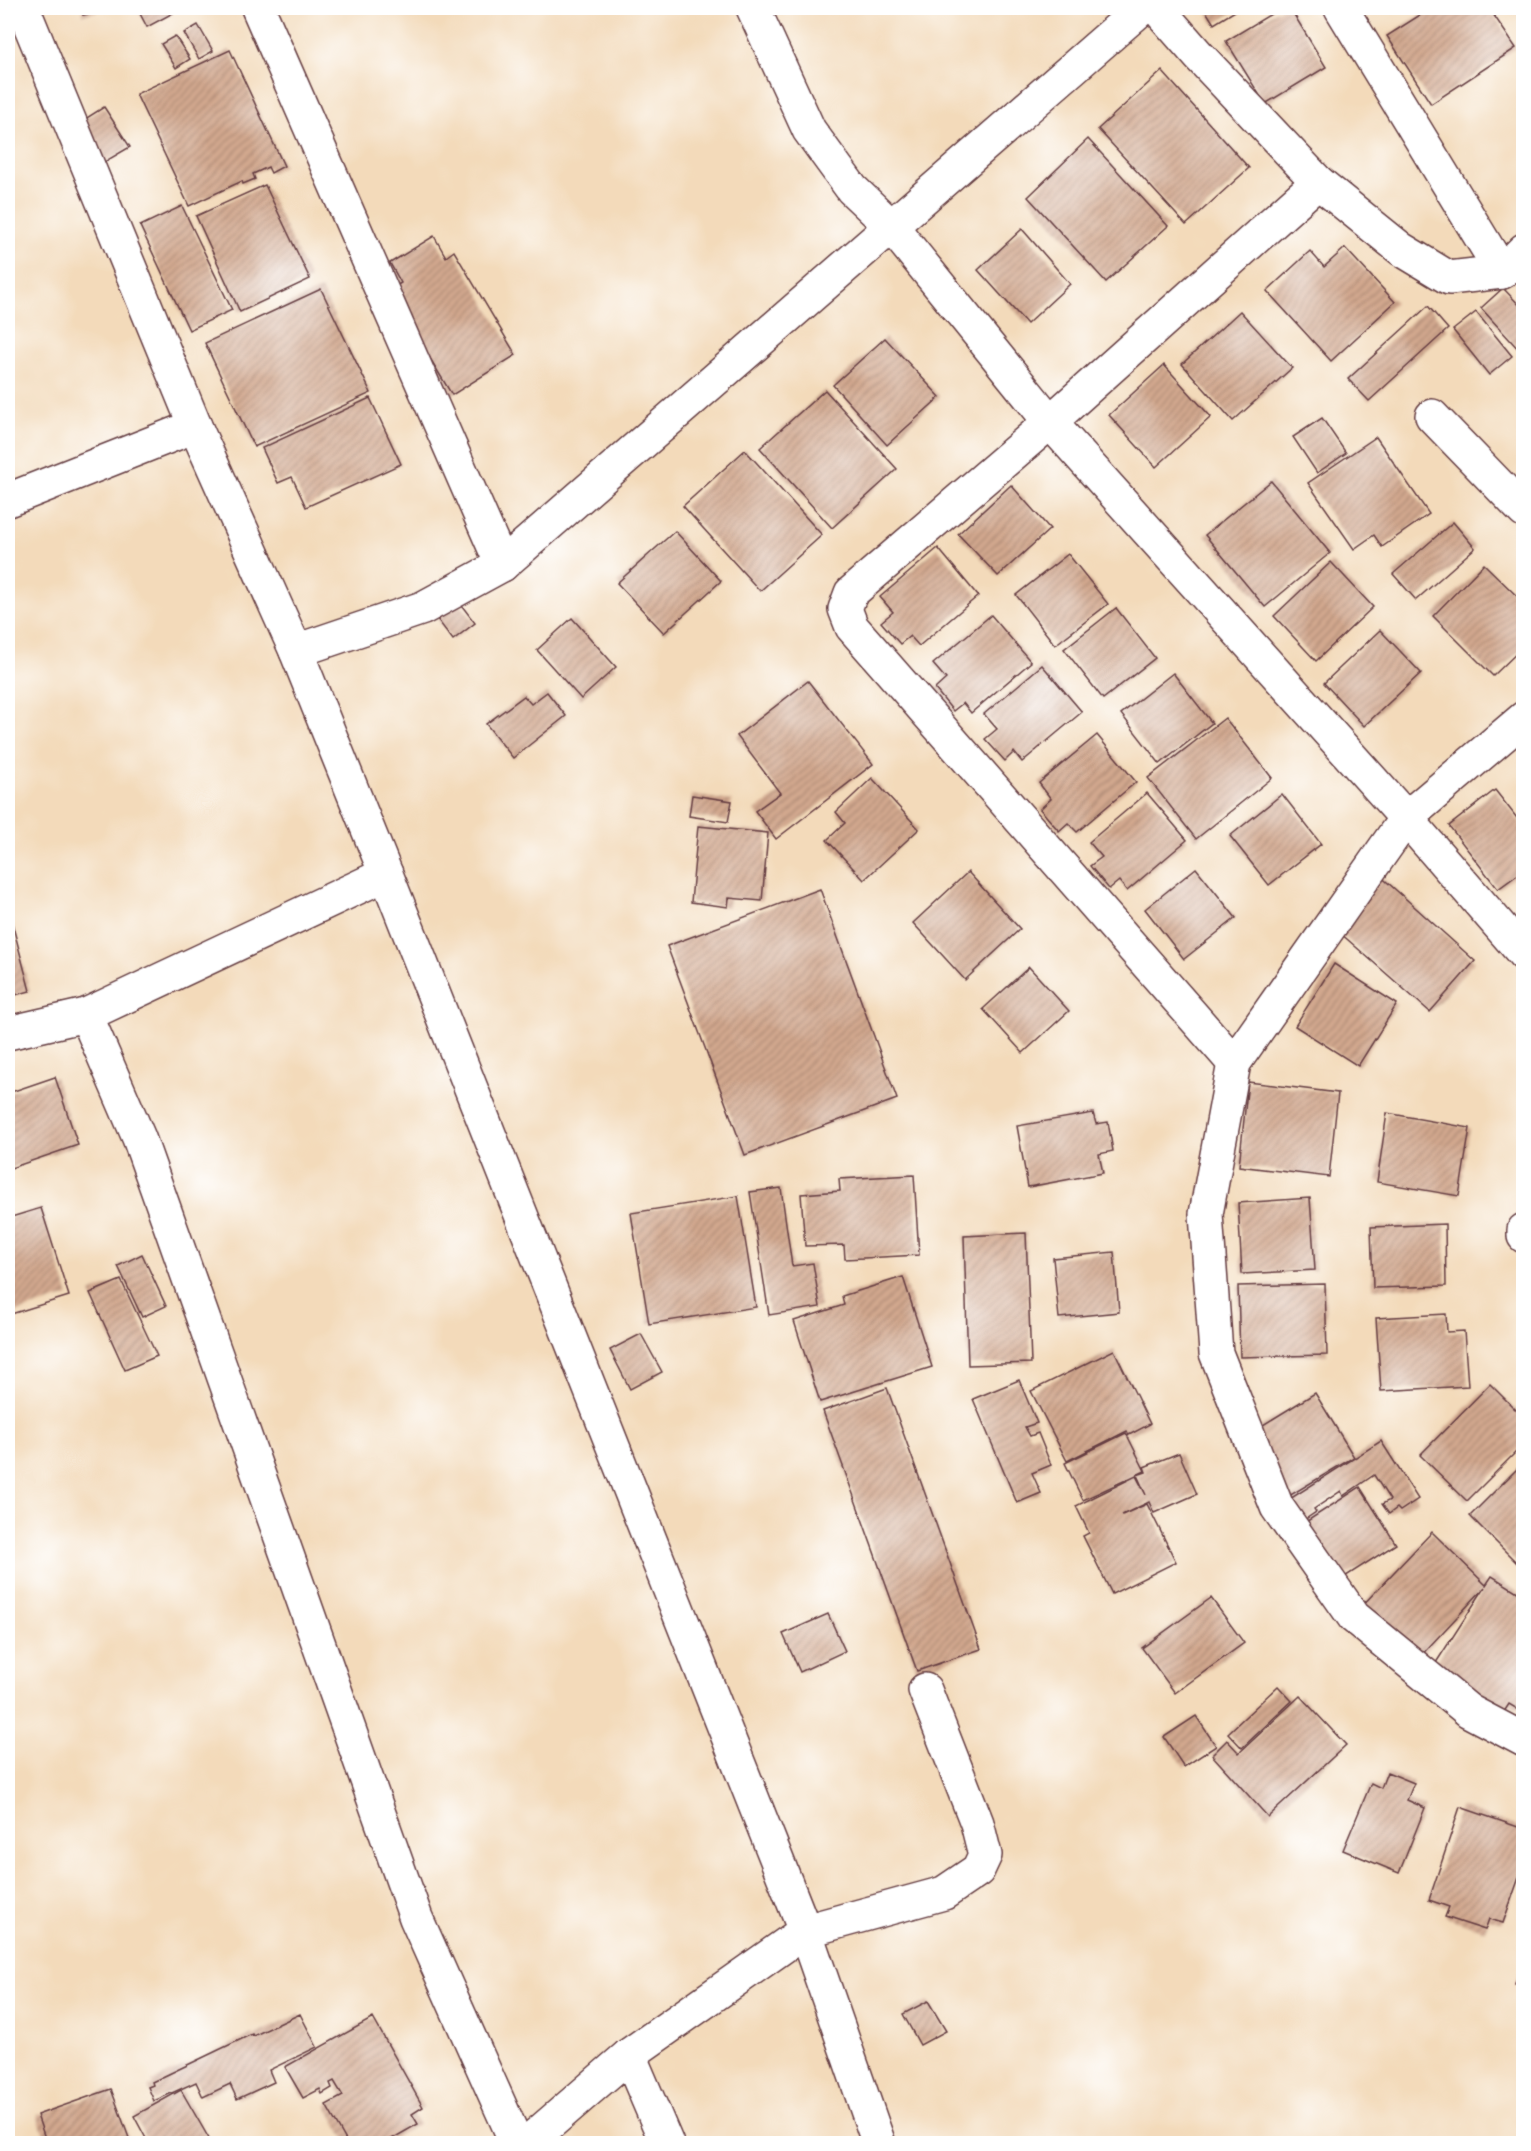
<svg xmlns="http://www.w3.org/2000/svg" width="1531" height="2151" font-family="'Libre Caslon Text',serif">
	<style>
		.building { fill: url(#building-hatch) }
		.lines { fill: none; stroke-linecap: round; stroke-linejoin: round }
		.street-casing { stroke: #633b40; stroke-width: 36 }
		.street { stroke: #fff; stroke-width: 33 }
	</style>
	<defs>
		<pattern id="building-hatch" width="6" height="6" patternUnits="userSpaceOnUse" patternTransform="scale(1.5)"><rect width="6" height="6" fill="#d2a88e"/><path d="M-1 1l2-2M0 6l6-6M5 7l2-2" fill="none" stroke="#ac8874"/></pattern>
	</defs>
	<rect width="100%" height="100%" fill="#fff"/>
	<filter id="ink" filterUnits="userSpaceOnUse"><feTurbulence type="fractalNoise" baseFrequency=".0167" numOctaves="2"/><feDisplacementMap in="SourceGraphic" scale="12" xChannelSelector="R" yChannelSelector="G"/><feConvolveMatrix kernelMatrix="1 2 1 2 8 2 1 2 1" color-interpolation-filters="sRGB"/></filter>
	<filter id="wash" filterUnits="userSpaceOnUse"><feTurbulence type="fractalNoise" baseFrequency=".008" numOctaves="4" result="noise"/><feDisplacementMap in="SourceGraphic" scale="24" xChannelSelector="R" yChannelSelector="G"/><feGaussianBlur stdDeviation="1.35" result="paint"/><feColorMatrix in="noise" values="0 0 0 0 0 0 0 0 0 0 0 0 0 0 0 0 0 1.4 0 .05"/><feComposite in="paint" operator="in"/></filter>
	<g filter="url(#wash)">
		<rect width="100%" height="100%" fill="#f3daba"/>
		<g id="blocks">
			<g class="building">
				<polygon points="82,8 111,8 83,15"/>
				<polygon points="137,8 170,8 173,13 147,27"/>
				<polygon points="1204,8 1240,8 1214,24"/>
				<polygon points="1281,8 1290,8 1326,67 1265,104 1226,41"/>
				<polygon points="1431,8 1489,8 1516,48 1431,104 1387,36"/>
				<polygon points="198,25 213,51 199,59 184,33"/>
				<polygon points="175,36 190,59 176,68 161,44"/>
				<polygon points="230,50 284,166 271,173 268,167 253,174 255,179 243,184 242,181 189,206 136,94"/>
				<polygon points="1162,71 1249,168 1186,225 1098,129"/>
				<polygon points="104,107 130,147 101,164 85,119"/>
				<polygon points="1088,139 1168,226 1106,282 1028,197"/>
				<polygon points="265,185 310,279 240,312 196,216"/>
				<polygon points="182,206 232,310 189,330 140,226"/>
				<polygon points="1022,229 1070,284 1027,324 978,270"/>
				<polygon points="434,236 446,257 454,251 516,355 452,395 389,290 401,283 390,263"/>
				<polygon points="1345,248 1395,302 1331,361 1267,291 1310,251 1324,267"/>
				<polygon points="1503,288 1524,310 1524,347 1520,351 1481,308"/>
				<polygon points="321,289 371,393 254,447 205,343"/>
				<polygon points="1428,306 1448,329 1369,401 1348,379"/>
				<polygon points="1240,311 1292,368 1233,421 1182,364"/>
				<polygon points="1476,312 1512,356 1489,375 1453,330"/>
				<polygon points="885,338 940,397 887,445 833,385"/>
				<polygon points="1164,365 1211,417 1156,467 1109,415"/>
				<polygon points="825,390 897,469 832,528 760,448"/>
				<polygon points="370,398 401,464 306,507 292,477 278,483 262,448"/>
				<polygon points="1322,418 1346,453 1317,473 1293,437"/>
				<polygon points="1376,437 1429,514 1382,547 1374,535 1354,549 1308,483"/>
				<polygon points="745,450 822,535 760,591 683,506"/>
				<polygon points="1271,481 1330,553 1265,607 1205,535"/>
				<polygon points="1011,485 1050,529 998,576 958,534"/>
				<polygon points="1453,522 1475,548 1416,600 1393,574"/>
				<polygon points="675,531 721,581 664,633 617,583"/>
				<polygon points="938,548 978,596 919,646 910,636 900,644 881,622 893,612 880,597"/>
				<polygon points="1068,554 1108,604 1055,645 1016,595"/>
				<polygon points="1331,562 1373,607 1316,661 1274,616"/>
				<polygon points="1484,564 1524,603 1524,646 1493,676 1433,616"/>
				<polygon points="459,602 475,623 453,640 437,619"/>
				<polygon points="1116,608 1155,658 1103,699 1064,649"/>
				<polygon points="991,615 1031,662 971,713 963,703 953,711 935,689 946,679 933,664"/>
				<polygon points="572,618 616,667 581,699 537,650"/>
				<polygon points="1380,630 1421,673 1364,726 1324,683"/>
				<polygon points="1042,665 1082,712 1022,762 1014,752 1005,761 985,739 997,729 984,714"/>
				<polygon points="1173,673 1212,723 1160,764 1121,714"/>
				<polygon points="808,681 873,764 776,839 755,811 780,793 737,736"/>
				<polygon points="547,692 566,716 513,758 486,724 524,696 531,704"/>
				<polygon points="1225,718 1272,778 1196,839 1148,778"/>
				<polygon points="1097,735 1136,782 1077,832 1068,823 1059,831 1040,809 1051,799 1039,783"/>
				<polygon points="872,778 919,829 864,880 827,840 845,823 836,812"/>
				<polygon points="1495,790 1524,827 1524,870 1498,889 1449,826"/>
				<polygon points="1147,793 1187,840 1127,891 1119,881 1109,889 1090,866 1102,857 1089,842"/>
				<polygon points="1282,794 1321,844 1269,885 1230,836"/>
				<polygon points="692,795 732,801 728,822 689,816"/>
				<polygon points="698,826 768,833 762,901 729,898 728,907 691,902"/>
				<polygon points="1196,868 1236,918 1184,959 1145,909"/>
				<polygon points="968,872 1020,929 965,980 913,923"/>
				<polygon points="1377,873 1475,961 1430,1012 1331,925"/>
				<polygon points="820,889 897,1099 745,1155 667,946"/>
				<polygon points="11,919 30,991 8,997 8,920"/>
				<polygon points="1334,964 1397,1004 1358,1066 1295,1026"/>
				<polygon points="1029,967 1069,1011 1023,1053 983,1009"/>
				<polygon points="55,1077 78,1145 8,1169 8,1093"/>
				<polygon points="1248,1082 1338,1093 1329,1177 1239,1166"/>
				<polygon points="1093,1113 1096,1124 1108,1122 1113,1151 1099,1154 1103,1173 1028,1187 1017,1126"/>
				<polygon points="1387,1113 1470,1128 1459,1196 1377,1182"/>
				<polygon points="914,1175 919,1255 845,1259 844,1245 805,1246 801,1194 840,1191 839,1179"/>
				<polygon points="781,1188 792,1266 813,1263 820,1307 769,1315 750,1192"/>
				<polygon points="738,1196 756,1307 649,1324 631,1213"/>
				<polygon points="1310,1198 1315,1270 1242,1274 1238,1203"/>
				<polygon points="41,1208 69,1296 8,1315 8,1218"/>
				<polygon points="1445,1224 1446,1286 1373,1288 1371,1227"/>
				<polygon points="1026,1233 1031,1363 968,1365 964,1236"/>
				<polygon points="1114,1252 1119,1312 1059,1318 1053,1258"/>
				<polygon points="142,1254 166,1306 142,1317 118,1266"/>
				<polygon points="903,1277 932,1367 820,1402 794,1321 844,1305 842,1296"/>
				<polygon points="121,1280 157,1356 125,1370 90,1293"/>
				<polygon points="1325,1284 1327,1355 1240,1357 1238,1286"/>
				<polygon points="1446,1314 1447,1332 1464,1331 1468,1386 1381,1391 1376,1318"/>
				<polygon points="641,1334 662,1372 630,1389 610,1350"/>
				<polygon points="1114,1350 1150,1424 1129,1435 1127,1431 1067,1461 1031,1391"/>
				<polygon points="1019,1380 1037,1423 1025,1427 1030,1436 1038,1433 1051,1465 1032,1473 1041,1493 1017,1503 973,1399"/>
				<polygon points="1490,1384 1524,1418 1524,1444 1467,1501 1420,1455"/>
				<polygon points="887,1388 981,1649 917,1671 823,1411"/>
				<polygon points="1315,1393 1354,1457 1289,1496 1250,1433"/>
				<polygon points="1126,1433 1145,1471 1083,1500 1065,1463"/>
				<polygon points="1381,1441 1418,1499 1400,1511 1397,1508 1389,1514 1382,1504 1390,1500 1374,1475 1343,1496 1341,1491 1314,1509 1316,1512 1298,1524 1285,1502"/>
				<polygon points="1179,1453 1197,1494 1154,1513 1149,1502 1122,1515 1147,1504 1176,1562 1112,1594 1083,1536 1089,1533 1076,1506 1136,1476 1146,1495 1137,1475 1146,1472 1144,1467"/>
				<polygon points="1524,1462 1524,1570 1470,1516"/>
				<polygon points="1360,1487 1396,1544 1337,1582 1301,1525"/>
				<polygon points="1432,1532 1486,1585 1492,1576 1524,1596 1524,1703 1519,1710 1509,1704 1500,1718 1430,1672 1485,1587 1414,1663 1358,1610"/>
				<polygon points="1211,1598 1244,1643 1175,1693 1142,1648"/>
				<polygon points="828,1614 845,1651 800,1672 783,1634"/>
				<polygon points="1278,1686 1292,1701 1242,1748 1228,1733"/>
				<polygon points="1300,1696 1346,1745 1268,1817 1212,1755 1227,1740 1239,1753"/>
				<polygon points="1196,1716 1216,1746 1184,1767 1164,1737"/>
				<polygon points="1387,1772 1414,1783 1407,1800 1425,1808 1399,1873 1343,1850 1371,1783 1381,1788"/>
				<polygon points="1460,1807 1524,1829 1524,1863 1503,1923 1489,1919 1485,1930 1445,1917 1449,1907 1429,1900"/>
				<polygon points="1524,1957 1524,1986 1515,1984"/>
				<polygon points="928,2001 946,2031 920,2045 903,2014"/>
				<polygon points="300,2014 317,2047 269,2070 274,2082 237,2099 230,2084 203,2097 196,2082 154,2101 148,2087 153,2085 152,2082 252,2034 253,2036"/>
				<polygon points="373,2018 423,2107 412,2114 418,2124 383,2144 348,2144 326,2105 343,2096 334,2081 330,2083 332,2088 322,2094 320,2089 303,2098 285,2067"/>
				<polygon points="111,2089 129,2138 115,2144 47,2144 37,2115"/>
				<polygon points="181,2090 212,2144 149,2144 134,2116"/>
			</g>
		</g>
	</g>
	<g filter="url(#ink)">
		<use href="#blocks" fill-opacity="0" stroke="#633b40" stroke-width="1.5"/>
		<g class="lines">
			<defs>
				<g id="street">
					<polyline points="23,8 195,426 296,651 386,874 805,1931 879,2144"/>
					<polyline points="258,8 502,565"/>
					<polyline points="753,8 809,130 852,189 892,227 1050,422 1406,818 1524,954"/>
					<polyline points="1157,8 1199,56 1318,182 1401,249 1449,278 1502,272"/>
					<polyline points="1341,8 1502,272 1524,250"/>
					<polyline points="1432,416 1524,511"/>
					<polyline points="8,500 195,426"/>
					<polyline points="296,651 423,608 502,565 1142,8"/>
					<polyline points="1524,718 1406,818 1234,1063 1206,1214 1216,1353 1277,1507 1354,1617 1469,1711 1524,1740"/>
					<polyline points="386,874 86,1015 139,1138 416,1918 517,2144"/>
					<polyline points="8,1033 86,1015"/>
					<polyline points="1234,1063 852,627 845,609 851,593 1050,422 1318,182"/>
					<polyline points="1524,1230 1524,1236"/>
					<polyline points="629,2055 667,2144"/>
					<polyline points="526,2144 629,2055 805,1931 944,1893 978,1870 985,1855 977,1823 925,1690"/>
				</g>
			</defs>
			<use href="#street" class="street-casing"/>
			<use href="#street" class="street"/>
		</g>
	</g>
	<rect width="1531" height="2151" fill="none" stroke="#fff" stroke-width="30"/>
</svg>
